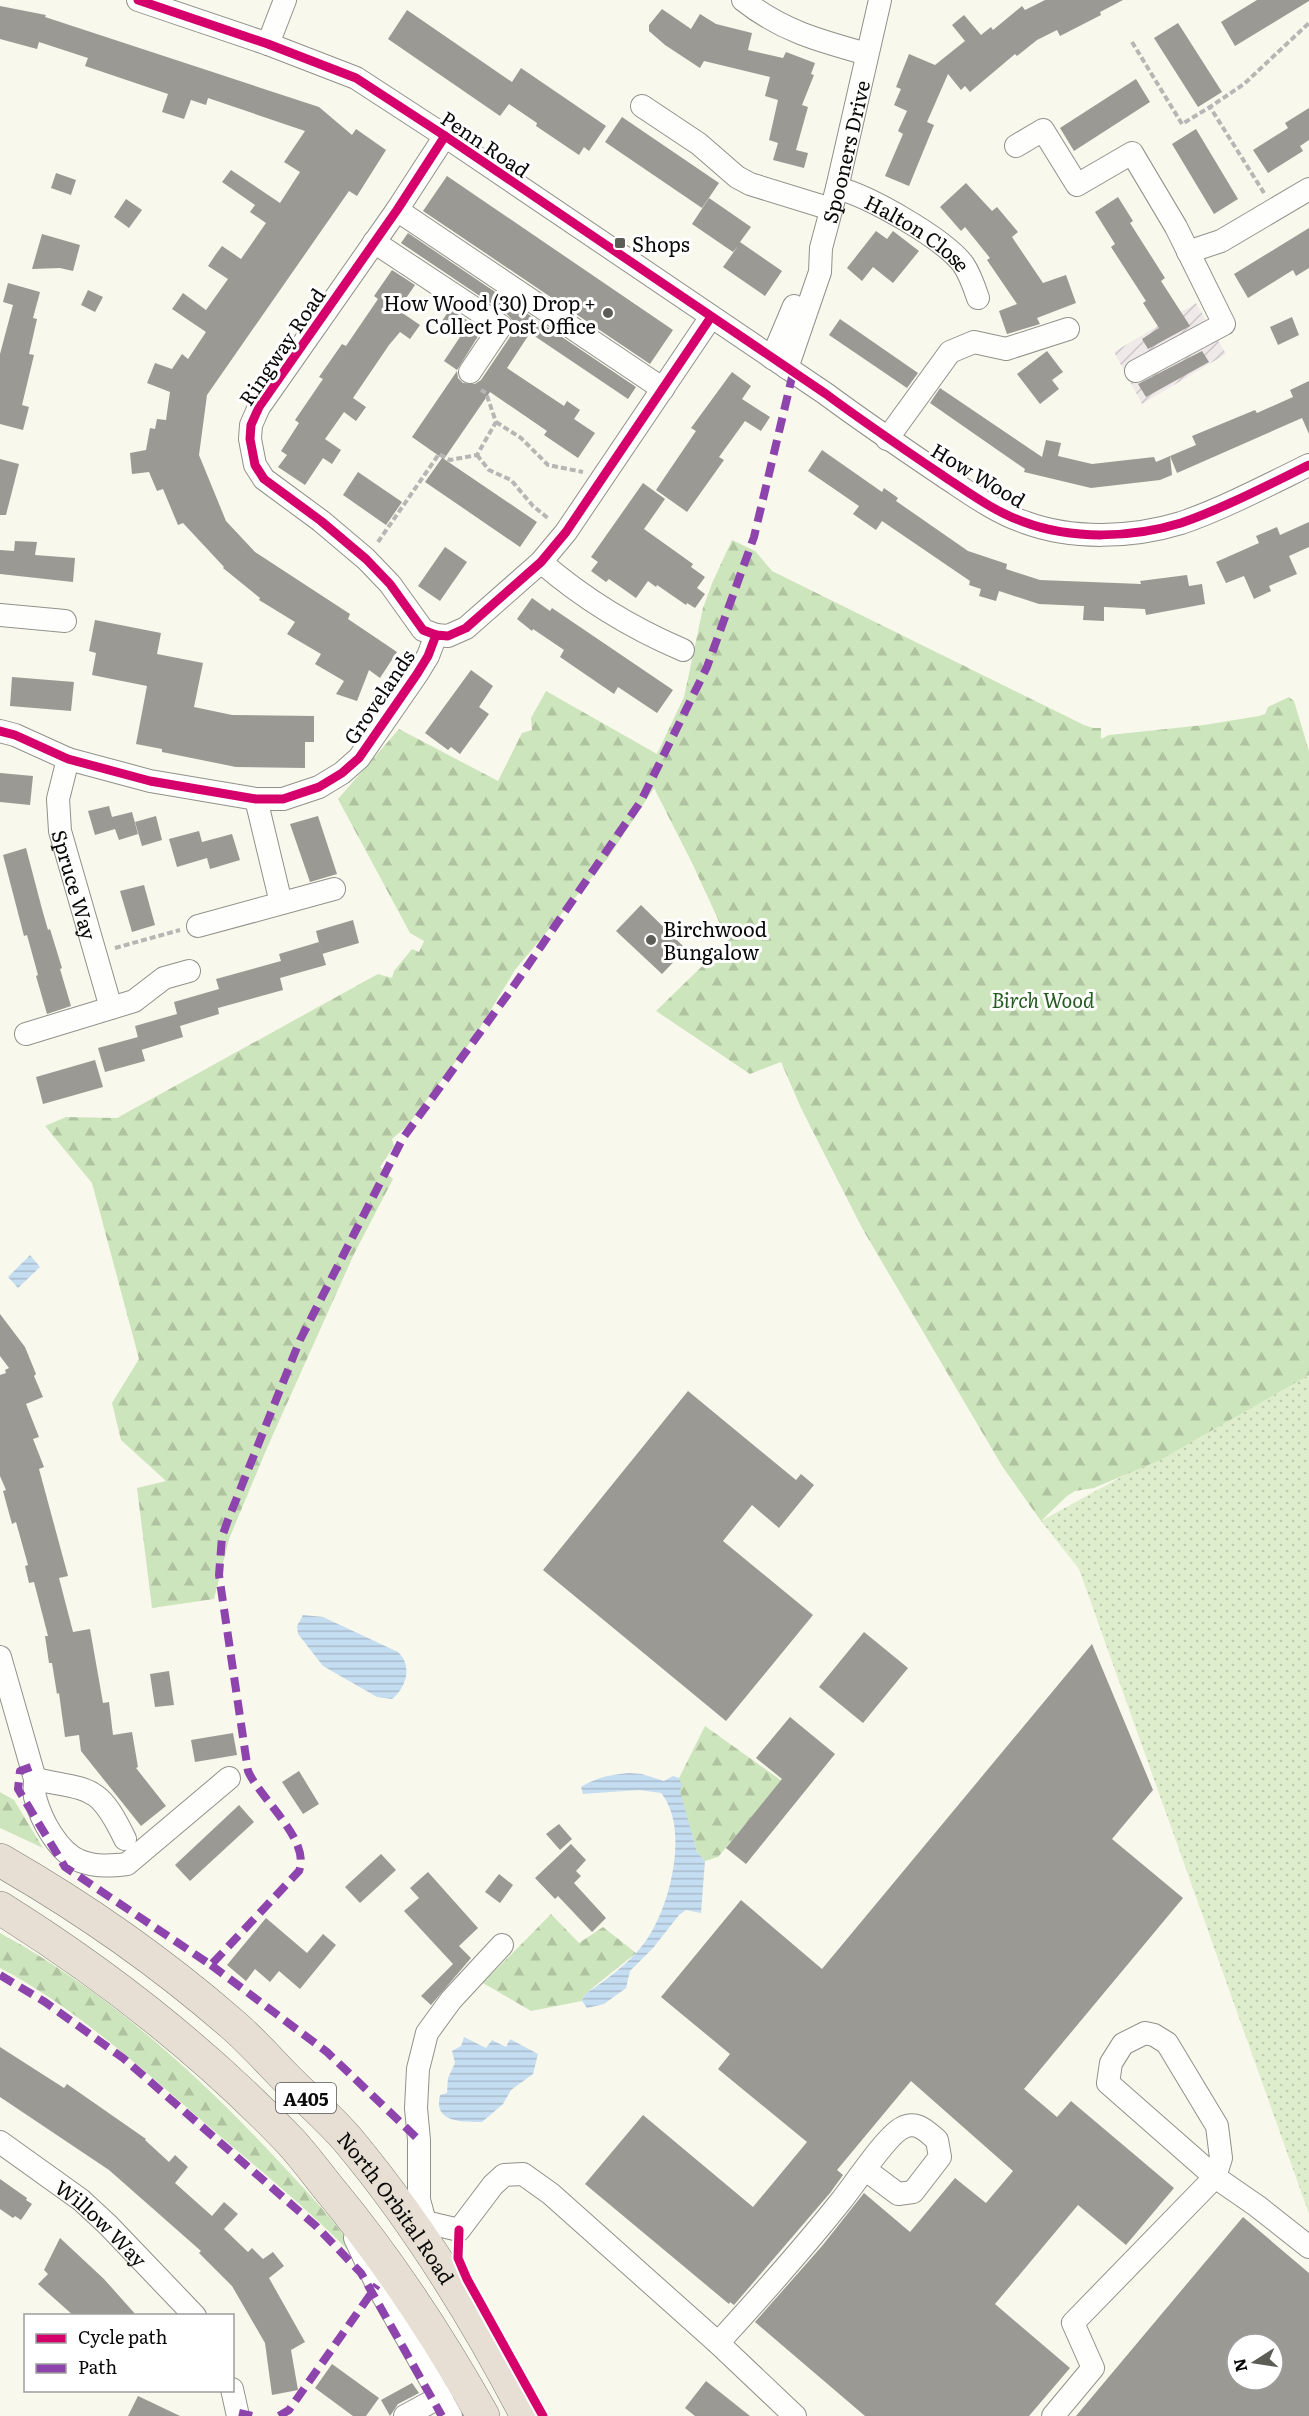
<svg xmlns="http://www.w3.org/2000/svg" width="1309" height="2416" font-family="Literata,serif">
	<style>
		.industrial { fill: url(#industrial-furrows) }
		.grass { fill: url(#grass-dots) }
		.forest { fill: url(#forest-firs) }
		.water { fill: url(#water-rules) }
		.building { fill: #9a9993; fill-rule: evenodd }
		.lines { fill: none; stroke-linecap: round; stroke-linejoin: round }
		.minor-casing { stroke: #91918b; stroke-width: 24 }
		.highway-casing { stroke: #7e7e78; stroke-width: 34 }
		.path { stroke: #b6b6b4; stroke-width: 4; stroke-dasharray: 6 3; stroke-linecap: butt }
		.minor { stroke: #fefefc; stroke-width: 22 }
		.highway { stroke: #e7dfd3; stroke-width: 33 }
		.quiet { stroke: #8e44ad; stroke-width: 8; stroke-dasharray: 15 8; stroke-linecap: butt }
		.cycleway-casing { stroke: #fff; stroke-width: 13 }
		.cycleway { stroke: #d6006c; stroke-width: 9 }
		.poi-dot { fill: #5d5d58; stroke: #fff; stroke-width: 2 }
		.labels { text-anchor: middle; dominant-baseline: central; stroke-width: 6; stroke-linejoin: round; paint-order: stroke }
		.shield { fill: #fff; stroke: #535353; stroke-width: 1.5 }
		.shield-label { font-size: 18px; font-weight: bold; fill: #090909 }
		.street-label { font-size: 20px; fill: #090909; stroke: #fff }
		.poi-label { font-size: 20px; fill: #090909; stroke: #fff; text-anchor: start }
		.park-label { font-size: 20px; font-style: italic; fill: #245c1f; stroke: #fff }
	</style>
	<defs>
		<pattern id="industrial-furrows" width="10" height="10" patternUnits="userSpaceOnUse" patternTransform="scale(1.5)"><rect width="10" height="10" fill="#f0e9ea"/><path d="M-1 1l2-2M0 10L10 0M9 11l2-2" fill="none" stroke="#ccc6c7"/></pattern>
		<pattern id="grass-dots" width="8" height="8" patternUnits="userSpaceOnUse" patternTransform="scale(1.5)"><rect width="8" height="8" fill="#deeecd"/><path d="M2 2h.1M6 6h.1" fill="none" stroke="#bdcbaf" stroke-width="1.8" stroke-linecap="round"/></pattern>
		<pattern id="forest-firs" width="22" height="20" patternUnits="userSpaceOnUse" patternTransform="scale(1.5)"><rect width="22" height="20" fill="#cde5bc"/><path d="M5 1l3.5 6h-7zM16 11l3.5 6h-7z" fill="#afc3a0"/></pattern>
		<pattern id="water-rules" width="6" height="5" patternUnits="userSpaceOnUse" patternTransform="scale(1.5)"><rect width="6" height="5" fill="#c5ddf0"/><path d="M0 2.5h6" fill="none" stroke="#a8bccc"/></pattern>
	</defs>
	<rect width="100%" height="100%" fill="#f9f8ec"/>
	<polygon class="industrial" points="1196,303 1226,354 1142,404 1114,352"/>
	<polygon class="grass" points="1309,1374 1309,2214 1079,1569 1041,1521"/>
	<g class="forest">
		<polygon points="732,540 755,551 772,571 1084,725 1093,728 1101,728 1101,739 1109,735 1204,725 1259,716 1265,714 1268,707 1289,697 1294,701 1309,751 1309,1375 1160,1460 1094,1488 1075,1491 1067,1496 1041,1521 1002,1466 862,1228 801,1108 781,1062 750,1074 656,1011 728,941 693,865 654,788 608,858 515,970 475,1036 407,1126 392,1139 394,1146 380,1167 393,1179 354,1254 267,1448 229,1539 214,1599 152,1608 137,1488 166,1481 121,1440 112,1403 139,1359 92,1183 45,1126 66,1117 117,1118 378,974 392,978 394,971 412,949 419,952 424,941 410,933 338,799 399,729 498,781 522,733 532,730 531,718 546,691 657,754 684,697 703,608 713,581"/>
		<polygon points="705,1726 782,1781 718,1857 705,1861 697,1852 679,1790 679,1778"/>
		<polygon points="0,1792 14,1800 43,1848 0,1828"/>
		<polygon points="551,1914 579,1943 603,1927 636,1953 585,1994 582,2001 531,2011 483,1983"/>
		<path d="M 0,1933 C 107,1991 201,2077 283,2166 C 312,2197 345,2231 365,2268 C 317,2216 261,2171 207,2125 C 142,2069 76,2008 0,1968 Z"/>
	</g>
	<g class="water">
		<polygon points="30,1255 40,1267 18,1288 8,1277"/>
		<path d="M 303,1615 L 323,1617 L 398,1652 C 413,1666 406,1688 392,1699 L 377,1697 L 323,1666 L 298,1634 L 297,1626 Z"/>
		<path d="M 629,1773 L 642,1774 L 664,1781 L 673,1776 L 679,1778 L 682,1785 L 680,1791 L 697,1852 L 705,1861 L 701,1913 L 686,1910 L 679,1915 L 653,1948 L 630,1971 L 626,1988 L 604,2004 L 587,2008 L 582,2001 L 585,1994 C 605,1981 627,1965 642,1946 C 669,1913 691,1829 661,1793 L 639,1790 L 583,1794 L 581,1787 C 597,1777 610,1775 629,1773 Z"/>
		<path d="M 464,2037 L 486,2048 L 492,2040 L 506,2047 L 510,2039 L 538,2054 L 533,2074 L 511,2090 L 503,2104 L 482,2122 C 462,2122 433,2123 440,2095 L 447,2093 L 448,2078 L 455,2063 L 452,2051 L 461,2046 Z"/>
	</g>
	<g class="building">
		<polygon points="1045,0 1123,0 1100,12 1101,15 1060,36 1057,30 1037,40 1017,56 1015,54 970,92 965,86 961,90 948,74 927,122 934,125 909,186 885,176 903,134 898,131 907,111 894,105 901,89 896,87 909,54 935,65 965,41 952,25 964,15 981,35 991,27 993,30 1022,6 1025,10"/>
		<polygon points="1257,0 1309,0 1309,1 1235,46 1221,22"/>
		<polygon points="0,6 46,15 45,17 319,107 352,135 356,129 386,150 357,196 349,191 207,395 199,455 226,521 255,552 350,614 348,619 397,652 380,678 369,670 357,701 336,694 344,681 315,664 321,654 287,634 295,622 259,600 260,598 223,568 224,567 183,523 178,525 163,489 157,491 149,472 132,474 130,453 146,450 150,428 155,429 157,419 166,420 170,392 147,383 155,363 172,369 182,354 188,359 206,332 172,309 183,293 206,310 228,279 208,266 216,254 222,246 241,259 266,223 250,212 255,205 222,182 231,170 280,203 300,172 284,162 305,131 208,98 206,105 191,100 184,119 162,112 168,94 85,66 88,58 39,42 37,49 0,39"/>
		<polygon points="662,9 691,29 700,14 716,24 752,33 748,50 783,58 786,52 815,63 811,74 814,75 802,105 808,107 796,150 808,153 804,168 773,160 778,143 769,140 778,100 765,96 770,77 704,61 700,68 665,45 649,31 649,25"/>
		<polygon points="407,10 512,82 521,68 606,126 589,151 584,147 579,155 536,126 537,123 509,104 500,116 388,39"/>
		<polygon points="1178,23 1222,92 1198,107 1154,38"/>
		<polygon points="1136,79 1150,102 1074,151 1060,128"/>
		<polygon points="1309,108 1309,140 1300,146 1303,151 1268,173 1253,150 1288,128 1285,123"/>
		<polygon points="622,117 719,183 702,208 605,142"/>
		<polygon points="1196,129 1238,199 1214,214 1172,144"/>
		<polygon points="56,173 76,180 71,195 51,188"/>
		<polygon points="447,176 673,330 650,364 423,211"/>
		<polygon points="966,183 992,211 997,207 1018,232 1012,237 1043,283 1066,275 1076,303 1037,318 1040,324 1007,334 999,311 1017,304 987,260 990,258 965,227 961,231 940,207"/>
		<polygon points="1118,197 1133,221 1130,223 1165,278 1161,281 1190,326 1148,349 1142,339 1159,328 1143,303 1146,301 1111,247 1115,244 1095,212"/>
		<polygon points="709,198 751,227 740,242 782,271 765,296 723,267 738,246 733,252 692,224"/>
		<polygon points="126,199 142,210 129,228 114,217"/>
		<polygon points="1309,228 1309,268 1296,276 1293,270 1248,298 1234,274"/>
		<polygon points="876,231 887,239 893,231 919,251 893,283 873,267 862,281 847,268"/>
		<polygon points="408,233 636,387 628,399 530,333 507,368 564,406 567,401 580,410 574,419 595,433 578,458 544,435 547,431 490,392 444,459 537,522 520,547 425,482 442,458 412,437 457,371 458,378 463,383 475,384 481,380 512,334 513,321 508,315 401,243"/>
		<polygon points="42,234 80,245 73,271 60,268 32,269"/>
		<polygon points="392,270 415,285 398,310 420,325 410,339 400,332 389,345 353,398 366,407 356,421 344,412 325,439 341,450 332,464 323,458 305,485 278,467 287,455 281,451 299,423 295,420 323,379 319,377 342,344 346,346 378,299 374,296"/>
		<polygon points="8,283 40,292 33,318 37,319 29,354 34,355 22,405 29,407 23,430 0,424 0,354 13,305 3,302"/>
		<polygon points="88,290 103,297 95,312 81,305"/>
		<polygon points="450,309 482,330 457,370 444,361 462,334 442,321"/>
		<polygon points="1292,317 1299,335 1278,345 1270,327"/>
		<polygon points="840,319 918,373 907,388 829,335"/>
		<polygon points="1047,351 1063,372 1052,380 1059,389 1040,404 1017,374"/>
		<polygon points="1202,351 1209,362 1146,397 1138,384"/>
		<polygon points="732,372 751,386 742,399 770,417 761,431 745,421 719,457 724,460 687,512 656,490 696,431 691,428"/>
		<polygon points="1309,381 1309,434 1302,418 1177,473 1170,456 1196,445 1192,436 1255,410 1257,413 1293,397 1290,390"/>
		<polygon points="940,388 1042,457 1046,440 1061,443 1058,456 1092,464 1154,457 1156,462 1170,456 1172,475 1160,480 1091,488 1024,472 1025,469 930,403"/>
		<polygon points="822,450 882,492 884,488 898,498 896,501 968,551 1007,564 1006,569 1040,580 1141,584 1140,581 1187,575 1189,586 1202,584 1205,604 1146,615 1145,609 1104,607 1104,621 1083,620 1084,606 1039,604 999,591 996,601 979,596 981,589 969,585 970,581 882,521 876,530 853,514 859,506 808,471"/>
		<polygon points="0,459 19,464 6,515 0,515"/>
		<polygon points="358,472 402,502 386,525 343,495"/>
		<polygon points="643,483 665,499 644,529 693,564 691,567 705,577 697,588 705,594 695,608 687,603 686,605 657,585 656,587 648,581 636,598 609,579 606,582 591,571 598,562 591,557"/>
		<polygon points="1309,522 1309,547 1289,556 1297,574 1269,586 1271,591 1254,599 1244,576 1226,583 1216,562 1259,543 1256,536 1277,527 1280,535"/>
		<polygon points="15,541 37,542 35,555 75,558 73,582 0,574 0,550 14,551"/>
		<polygon points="445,547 467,562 440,601 418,586"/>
		<polygon points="532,598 550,611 552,608 673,690 657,713 618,687 614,694 560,657 564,650 533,629 532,631 517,619"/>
		<polygon points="95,620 161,633 157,654 203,663 194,707 232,715 314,716 314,742 305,742 305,768 236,767 162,752 162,749 136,744 147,686 92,675 96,653 89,651"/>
		<polygon points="471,670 493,686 479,707 489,714 460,754 451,747 448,750 425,733"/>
		<polygon points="12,677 74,682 71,711 10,706"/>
		<polygon points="0,773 33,776 30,805 0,802"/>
		<polygon points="109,806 112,817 132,812 138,834 119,840 115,829 95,835 88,811"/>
		<polygon points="156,816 162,840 142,846 135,822"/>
		<polygon points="318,816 337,874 310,882 290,824"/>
		<polygon points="199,831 202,842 232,834 240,860 210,869 207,858 177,867 169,839"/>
		<polygon points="26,848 42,909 48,930 50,929 62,968 60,969 71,1006 47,1014 36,976 38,975 27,935 24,936 3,855"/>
		<polygon points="144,885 155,925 132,932 120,891"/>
		<polygon points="641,905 686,949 662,974 616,931"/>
		<polygon points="353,920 359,943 322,954 316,931"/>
		<polygon points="319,942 326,965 280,978 283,990 218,1008 219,1014 180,1026 183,1037 141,1050 135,1026 177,1014 174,1002 219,989 216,979 281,961 279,954"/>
		<polygon points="138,1037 145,1061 105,1072 98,1048"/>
		<polygon points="95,1060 103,1087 43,1104 36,1077"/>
		<polygon points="0,1314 25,1347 36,1374 34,1376 43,1397 26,1404 39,1437 33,1439 44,1467 39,1469 68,1576 59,1578 73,1632 90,1629 103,1703 109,1702 113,1735 132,1732 138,1767 136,1768 166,1806 141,1826 81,1751 79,1735 65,1737 59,1693 57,1694 52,1663 49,1663 45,1636 48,1636 34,1582 29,1583 25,1566 28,1565 16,1522 12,1524 3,1491 6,1490 0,1476 0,1375 6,1373 5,1370 9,1368 0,1356"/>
		<polygon points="688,1391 796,1480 801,1474 814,1485 779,1528 752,1505 723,1541 813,1615 726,1721 543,1570"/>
		<polygon points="864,1632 908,1668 863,1723 819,1687"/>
		<polygon points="1092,1644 1153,1790 1112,1839 1183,1898 1024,2089 1057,2117 1071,2101 1174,2188 1126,2245 1078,2205 995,2304 1070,2368 1029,2416 865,2416 755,2322 822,2246 864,2193 910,2232 955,2178 986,2203 1013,2171 911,2081 837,2170 843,2175 830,2193 734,2305 730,2302 729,2304 585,2184 643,2115 753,2207 807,2142 718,2069 730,2054 661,1997 741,1900 822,1969"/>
		<polygon points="169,1671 174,1705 155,1707 150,1674"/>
		<polygon points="790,1717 835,1754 746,1864 726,1848 782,1779 756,1758"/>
		<polygon points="233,1733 237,1755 195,1762 191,1740"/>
		<polygon points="299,1771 319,1804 303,1814 282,1782"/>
		<polygon points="239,1805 254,1822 190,1881 175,1865"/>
		<polygon points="559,1824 572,1839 560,1850 546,1834"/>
		<polygon points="571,1844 586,1860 576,1871 581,1876 574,1883 606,1918 592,1932 558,1896 555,1899 535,1878"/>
		<polygon points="381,1854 396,1870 360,1903 345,1887"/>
		<polygon points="428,1872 478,1928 459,1946 471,1958 431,2005 421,1996 453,1964 404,1911 419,1898 410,1888"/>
		<polygon points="499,1874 513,1885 500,1903 485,1892"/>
		<polygon points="266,1918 307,1953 323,1934 336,1945 300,1989 279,1971 270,1982 255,1969 246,1981 227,1965"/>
		<polygon points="0,2047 64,2088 67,2084 146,2139 145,2140 169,2162 175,2155 188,2167 175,2183 212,2216 224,2202 238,2214 224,2229 248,2252 252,2248 263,2259 273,2252 284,2266 269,2278 305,2342 291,2350 298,2390 272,2395 265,2343 232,2286 199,2253 201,2251 109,2170 0,2097"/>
		<polygon points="0,2179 27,2198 26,2200 32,2204 21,2220 15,2216 13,2218 0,2209"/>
		<path d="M 1243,2217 L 1309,2273 L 1309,2416 L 1076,2416 ZM 1237,2344 L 1273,2344 L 1273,2380 L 1237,2380 Z"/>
		<polygon points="60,2238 104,2279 137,2316 74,2316 38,2284 48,2274 44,2270"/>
		<polygon points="332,2364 379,2398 366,2416 353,2416 315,2388"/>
		<polygon points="706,2381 750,2416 695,2416 685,2408"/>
		<polygon points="412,2383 419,2393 398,2404 390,2416 381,2400"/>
		<polygon points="138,2396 180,2416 128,2416"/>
	</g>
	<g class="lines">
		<defs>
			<g id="minor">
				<path d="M 138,0 L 268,44 L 356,78 L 445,136 L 826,394 C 865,423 905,450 945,477 C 971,494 995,512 1024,522 C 1072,540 1132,538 1181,523 C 1222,509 1270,484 1309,465"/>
				<path d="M 743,0 C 782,31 820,41 867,54"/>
				<polyline points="268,44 285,0"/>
				<polyline points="642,106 699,144 737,177 750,184 831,209"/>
				<polyline points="1016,146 1043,130 1077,185 1132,153 1176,227 1224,324 1136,371"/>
				<path id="s1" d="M 837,188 C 869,196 943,238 963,264 C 970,274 974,286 978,298"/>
				<polyline points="397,210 663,389"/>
				<polyline points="374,242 501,326 470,372"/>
				<polyline points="1188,252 1221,241 1309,189"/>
				<polyline points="772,358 794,306"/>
				<path id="s2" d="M 787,368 L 820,272 L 821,248 L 837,188 L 880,0"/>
				<polyline points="887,439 950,352 974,342 1006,349 1068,329"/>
				<path d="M 541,562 C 585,600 629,627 683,650"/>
				<polyline points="0,615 65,621"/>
				<polyline points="436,635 423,630 390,584 366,559 321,521 264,479 255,465 250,439 251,425 259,407 397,210 445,136"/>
				<polyline points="0,731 15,735 68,759 150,781 256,799 283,799 319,787 342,773 359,758 417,674 428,656 436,635 448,636 466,628 541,562 566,532 711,317"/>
				<path id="s3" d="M 68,759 L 58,799 L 60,831 L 111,1008"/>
				<polyline points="256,799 281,903"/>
				<polyline points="198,926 334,889"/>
				<polyline points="26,1034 134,1001 164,978 189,971"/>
				<path d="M 0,1657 L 35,1779 C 35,1785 34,1792 35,1797 C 41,1820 58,1852 80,1861 C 96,1867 111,1866 127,1864 L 229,1778"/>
				<path d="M 35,1779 C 90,1791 98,1783 125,1839"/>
				<path id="s4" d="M 0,2142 L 81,2200 L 108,2225 L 195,2316"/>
				<polyline points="425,2222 419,2200 419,2140 416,2108 418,2069 427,2033 451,2000 502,1945"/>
				<polyline points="416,2229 425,2222 459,2230 493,2185 504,2175 523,2174 551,2194 718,2343 795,2416"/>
				<polyline points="355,2238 377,2285 451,2416"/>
				<path d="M 718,2343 C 760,2297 802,2250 841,2201 C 854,2185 887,2135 902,2128 C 917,2120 926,2131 937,2140 L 940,2157 L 913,2192 L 898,2194 L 866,2170"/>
				<polyline points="232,2389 238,2416"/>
				<polyline points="405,2416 442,2396"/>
				<polyline points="1053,2416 1093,2368 1073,2323 1215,2177 1221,2158 1217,2126 1167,2043 1154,2035 1145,2033 1123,2044 1111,2063 1108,2083 1215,2177 1257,2206 1309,2247"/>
			</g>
			<g id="highway">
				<path id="s5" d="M 0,1860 C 82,1907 161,1962 232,2024 C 253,2042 271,2063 290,2082 C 309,2101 330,2119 348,2140 C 419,2225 476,2318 527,2416"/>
				<path d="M 0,1908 C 107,1975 202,2049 290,2141 C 304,2156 317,2174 330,2190 C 389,2261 438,2336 483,2416"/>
			</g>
		</defs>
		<use href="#minor" class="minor-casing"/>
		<use href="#highway" class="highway-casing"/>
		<g class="path">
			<polyline points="1132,42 1182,124 1210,107"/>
			<polyline points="1264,193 1210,107 1244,84 1309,23"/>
			<polyline points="496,422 521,438 548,465 583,472"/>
			<polyline points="477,455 489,470 511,480 533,506 549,519"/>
			<polyline points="378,542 439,454 450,460 477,455 496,422 486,393 481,390"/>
			<polyline points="115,948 180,930"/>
		</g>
		<use href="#minor" class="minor"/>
		<use href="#highway" class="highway"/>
		<g class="quiet">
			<path d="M 31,1767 L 20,1771 L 18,1789 L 65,1867 L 211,1965 L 299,1871 C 311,1840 261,1800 248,1771 L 219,1575 L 222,1537 L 228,1520 L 300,1340 L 403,1138 L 511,990 L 641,801 L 707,667 L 754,537 L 793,373"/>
			<polyline points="211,1965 327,2052 419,2140"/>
			<polyline points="0,1975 45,2002 123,2058 316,2226 361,2273 442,2416"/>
			<polyline points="239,2413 252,2416"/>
			<polyline points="279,2416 289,2410 377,2285"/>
		</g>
		<defs>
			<g id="cycleway">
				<path d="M 138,0 L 268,44 L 356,78 L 445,136 L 826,394 C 865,423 905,450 945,477 C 971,494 995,512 1024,522 C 1072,540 1132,538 1181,523 C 1222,509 1270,484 1309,465"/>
				<polyline points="436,635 423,630 390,584 366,559 321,521 264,479 255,465 250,439 251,425 259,407 397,210 445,136"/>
				<polyline points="0,731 15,735 68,759 150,781 256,799 283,799 319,787 342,773 359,758 417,674 428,656 436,635 448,636 466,628 541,562 566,532 711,317"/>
				<polyline points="459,2230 458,2258 467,2279 543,2416"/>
			</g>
		</defs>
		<use href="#cycleway" class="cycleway-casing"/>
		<use href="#cycleway" class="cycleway"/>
	</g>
	<g class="poi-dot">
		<rect x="614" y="237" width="12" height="12" rx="3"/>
		<circle cx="608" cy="313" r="6"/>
		<circle cx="651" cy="940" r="6"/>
	</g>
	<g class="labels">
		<rect class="shield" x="276" y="2083" width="60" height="30" rx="4.5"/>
		<g class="shield-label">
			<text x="306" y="2098">A405</text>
		</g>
		<g class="street-label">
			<text transform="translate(486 143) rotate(34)">Penn Road</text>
			<text stroke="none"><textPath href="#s2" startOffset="225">Spooners Drive</textPath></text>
			<text stroke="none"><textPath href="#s1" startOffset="93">Halton Close</textPath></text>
			<text transform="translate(281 346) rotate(-56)">Ringway Road</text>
			<text transform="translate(979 474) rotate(31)">How Wood</text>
			<text transform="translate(378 696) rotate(-56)">Grovelands</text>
			<text stroke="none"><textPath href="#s3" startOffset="129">Spruce Way</textPath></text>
			<text stroke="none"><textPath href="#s5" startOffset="532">North Orbital Road</textPath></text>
			<text stroke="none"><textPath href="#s4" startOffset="130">Willow Way</textPath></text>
		</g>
		<g class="poi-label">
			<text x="632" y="243">Shops</text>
			<text x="596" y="302" text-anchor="end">How Wood (30) Drop +<tspan x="596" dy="23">Collect Post Office</tspan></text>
			<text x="663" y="928">Birchwood<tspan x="663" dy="23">Bungalow</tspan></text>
		</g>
		<g class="park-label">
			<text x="1043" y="999">Birch Wood</text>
		</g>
	</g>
	<rect x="24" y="2314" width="210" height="78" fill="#ffffff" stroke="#9d9d9d" stroke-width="1.5"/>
	<rect x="36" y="2334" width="30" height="9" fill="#d6006c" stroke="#9d9d9d" stroke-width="1.5"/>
	<text x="78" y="2344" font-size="18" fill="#090909">Cycle path</text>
	<rect x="36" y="2364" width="30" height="9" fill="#8e44ad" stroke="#9d9d9d" stroke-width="1.5"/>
	<text x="78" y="2374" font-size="18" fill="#090909">Path</text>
	<g transform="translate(1255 2362) rotate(258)"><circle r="28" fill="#ffffff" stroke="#9d9d9d" stroke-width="1.5"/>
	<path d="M0-4.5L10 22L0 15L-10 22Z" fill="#5d5d58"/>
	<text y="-9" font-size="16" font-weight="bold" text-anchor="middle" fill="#090909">N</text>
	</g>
</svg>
